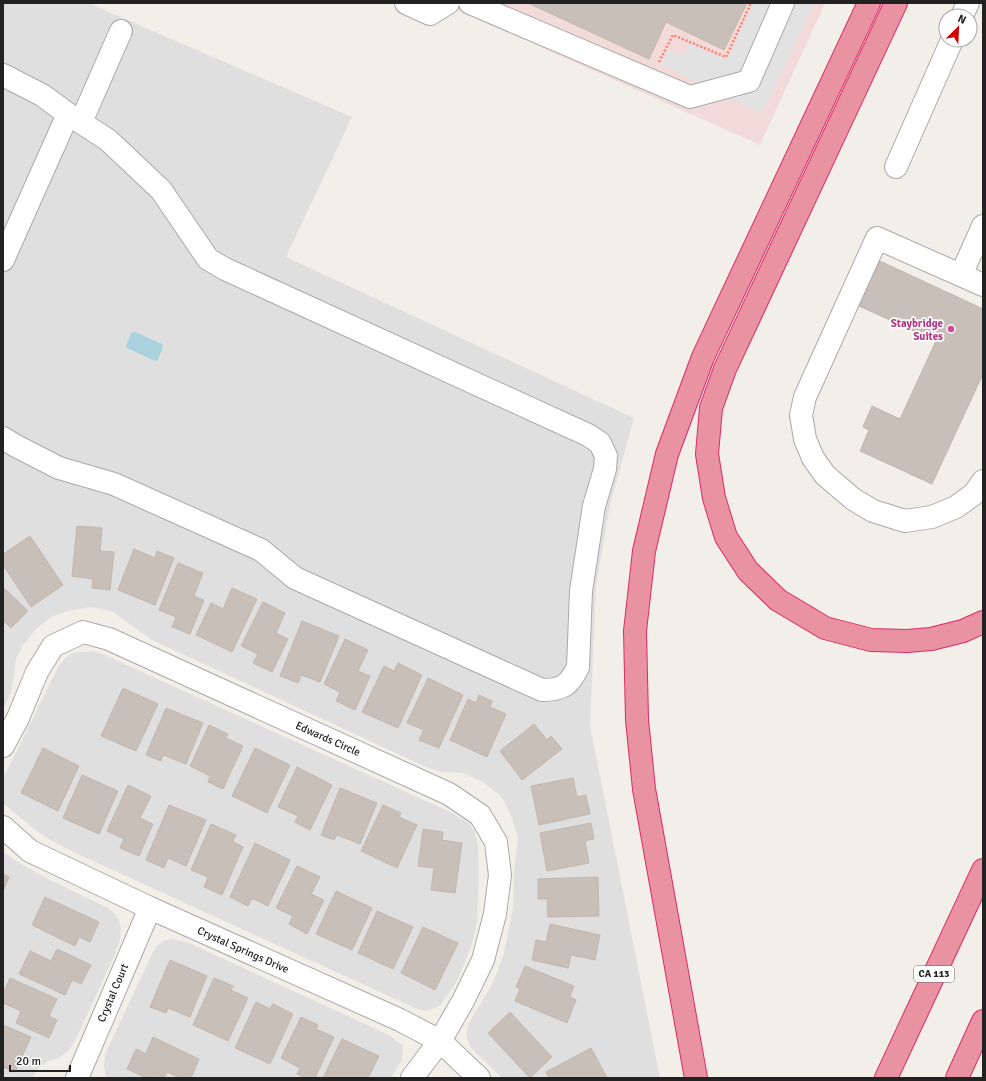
<svg xmlns="http://www.w3.org/2000/svg" width="986" height="1081" font-family="Signika,sans-serif">
	<style>
		.residential { fill: #e0dfdf }
		.commercial { fill: #f2dad9 }
		.parking { fill: #e2e2e2 }
		.water { fill: #aad3df }
		.building { fill: #c7bfb8; stroke: #c4b6ab }
		.lines { fill: none; stroke-linecap: round; stroke-linejoin: round }
		.minor-casing { stroke: #a9a9a9; stroke-width: 24 }
		.highway-casing { stroke: #dc2a67; stroke-width: 24 }
		.path { stroke: #fa8072; stroke-width: 2.5; stroke-dasharray: 2 2; stroke-linecap: butt }
		.minor { stroke: #fff; stroke-width: 22 }
		.highway { stroke: #e892a2; stroke-width: 22 }
		.hotel-dot { fill: #d1479c; stroke: #fff; stroke-width: 1.5 }
		.labels { text-anchor: middle; dominant-baseline: central; stroke-width: 3.5; stroke-linejoin: round; paint-order: stroke }
		.shield { fill: #fff; stroke: #646464; stroke-width: 1 }
		.shield-label { font-size: 10px; font-weight: bold; fill: #222 }
		.hotel-label { font-size: 11px; font-weight: bold; fill: #b23c85; stroke: #fff; text-anchor: end }
		.street-label { font-size: 11px; fill: #222; stroke: #fff }
	</style>
	<rect width="100%" height="100%" fill="#f2efe9"/>
	<g class="residential">
		<polygon points="3,3 88,3 352,117 286,257 634,418 610,505 596,586 590,726 660,1078 502,1078 471,1048 466,1036 468,1024 493,983 504,953 513,908 514,871 518,838 511,815 501,796 483,782 462,773 441,772 424,766 152,640 113,612 91,607 67,611 51,617 36,629 23,645 16,659 12,689 3,711"/>
		<polygon points="92,651 105,655 450,812 467,822 474,830 478,845 479,877 477,923 471,947 457,981 442,1003 438,1007 432,1009 425,1011 415,1008 69,850 52,841 34,829 5,805 3,801 3,779 58,667 65,658 72,653"/>
		<polygon points="3,852 21,864 50,880 108,908 115,914 119,920 121,929 120,940 115,954 75,1041 68,1051 59,1058 48,1061 38,1069 32,1078 3,1078"/>
		<polygon points="172,939 189,943 389,1035 403,1046 402,1060 391,1078 106,1078 104,1066 105,1054 153,952 157,946 165,940"/>
	</g>
	<polygon class="commercial" points="442,3 825,3 760,145"/>
	<polygon class="parking" points="754,3 814,3 762,114 661,64 668,50 683,57 689,43 726,61"/>
	<polygon class="water" points="135,332 162,344 163,346 158,360 155,361 127,348 126,346 131,333"/>
	<g class="building">
		<polygon points="528,3 747,3 724,50 666,22 649,59"/>
		<polygon points="880,261 983,309 983,374 932,484 860,451 869,430 863,427 872,406 900,419 936,341 859,306"/>
		<polygon points="77,526 102,528 100,551 114,552 110,590 92,588 93,579 72,576"/>
		<polygon points="30,536 63,585 31,607 3,565 3,554"/>
		<polygon points="134,549 155,558 157,551 174,558 155,605 118,590"/>
		<polygon points="178,563 203,573 194,596 204,600 190,634 172,627 176,617 159,610"/>
		<polygon points="3,587 28,611 11,628 5,622 3,623"/>
		<polygon points="232,588 257,599 232,652 196,635 211,603 223,609"/>
		<polygon points="263,602 285,613 276,633 288,639 272,672 253,663 258,654 241,646"/>
		<polygon points="302,621 339,636 320,682 301,675 298,683 280,676"/>
		<polygon points="345,639 368,650 358,671 370,676 355,710 336,701 340,692 324,684"/>
		<polygon points="398,663 422,675 398,728 362,712 384,666 394,671"/>
		<polygon points="428,678 463,695 439,748 419,740 424,730 407,723"/>
		<polygon points="123,688 158,704 136,751 101,736"/>
		<polygon points="479,695 492,701 490,707 506,714 487,757 450,740 468,699 476,703"/>
		<polygon points="166,708 203,723 186,764 163,755 161,761 146,755"/>
		<polygon points="534,724 547,740 551,736 562,749 522,780 500,751"/>
		<polygon points="209,725 228,734 226,738 243,746 223,789 208,782 210,776 190,766"/>
		<polygon points="43,748 79,766 58,811 21,793"/>
		<polygon points="255,748 290,765 267,813 232,796"/>
		<polygon points="297,767 332,785 310,830 295,822 298,816 278,807"/>
		<polygon points="82,775 118,791 99,834 63,818"/>
		<polygon points="573,778 577,797 586,795 590,814 539,825 531,786"/>
		<polygon points="128,785 151,796 140,818 153,824 139,856 120,848 124,839 107,831"/>
		<polygon points="340,788 377,803 360,844 337,835 334,840 321,835"/>
		<polygon points="169,805 206,820 186,866 168,858 164,868 146,860"/>
		<polygon points="383,805 401,813 399,817 417,825 397,868 361,851"/>
		<polygon points="591,823 594,839 585,841 589,863 547,871 540,833"/>
		<polygon points="211,824 236,835 233,842 243,847 222,895 204,887 208,877 191,870"/>
		<polygon points="423,829 443,832 442,840 462,843 455,893 431,890 434,868 418,866"/>
		<polygon points="255,843 290,860 268,906 252,898 248,906 230,897"/>
		<polygon points="297,866 320,877 311,894 324,900 307,934 289,924 293,916 276,908"/>
		<polygon points="3,874 9,877 3,891"/>
		<polygon points="598,877 599,916 548,917 547,899 538,899 538,879"/>
		<polygon points="336,891 372,908 352,950 316,934"/>
		<polygon points="45,897 99,922 90,942 79,937 75,946 32,925"/>
		<polygon points="377,911 413,927 393,969 358,953"/>
		<polygon points="550,924 600,935 595,960 571,955 568,968 532,960 536,940 546,942"/>
		<polygon points="423,927 458,943 435,990 401,973"/>
		<polygon points="57,949 91,965 81,984 72,980 65,995 19,974 30,951 51,961"/>
		<polygon points="170,960 207,976 190,1017 168,1008 166,1013 150,1007"/>
		<polygon points="525,966 574,986 570,997 576,1000 567,1023 515,1001 520,989 516,987"/>
		<polygon points="10,978 57,999 49,1016 57,1020 49,1038 16,1023 21,1011 3,1003 3,994"/>
		<polygon points="214,978 233,986 231,990 248,998 228,1041 193,1025"/>
		<polygon points="256,1002 270,1009 273,1004 293,1014 270,1064 235,1048"/>
		<polygon points="510,1012 552,1057 530,1078 488,1033"/>
		<polygon points="301,1017 318,1025 316,1029 334,1037 315,1078 306,1078 297,1074 300,1068 281,1058"/>
		<polygon points="3,1025 31,1037 15,1072 3,1067"/>
		<polygon points="153,1037 199,1059 191,1078 180,1078 167,1072 164,1078 147,1078 127,1069 136,1049 146,1054"/>
		<polygon points="342,1039 379,1056 368,1078 323,1078"/>
		<polygon points="591,1048 607,1078 549,1078 546,1072"/>
	</g>
	<g class="lines">
		<defs>
			<g id="minor">
				<polyline points="406,3 430,14 448,3"/>
				<polyline points="470,3 690,97 749,81 783,3"/>
				<polyline points="962,16 968,3"/>
				<path d="M 3,75 L 42,95 L 68,114 L 108,140 L 161,190 L 208,259 L 225,269 L 588,435 L 600,443 L 606,456 L 605,469 L 594,506 L 581,591 L 578,667 C 569,686 562,690 542,690 L 295,578 L 261,550 L 114,484 L 59,468 L 16,446 L 3,438"/>
				<polyline points="81,122 121,31"/>
				<polyline points="896,167 952,40"/>
				<polyline points="3,260 68,114"/>
				<polyline points="961,275 983,226"/>
				<polyline points="983,285 877,238 805,397 801,415 805,439 813,458 825,475 853,499 873,511 905,521 932,517 956,507 974,494 983,481"/>
				<polyline points="3,746 18,718 37,672 53,646 83,632 109,639 449,794 480,815 496,842 500,875 495,914 483,960 463,1001 440,1041 412,1078"/>
				<polyline points="3,827 30,851 150,908 400,1020 440,1041 479,1078"/>
				<polyline points="77,1078 150,908"/>
			</g>
			<g id="highway">
				<polyline points="896,3 725,369 711,408 707,454 714,498 726,537 748,571 778,600 825,628 871,640 907,641 931,639 963,631 983,622"/>
				<polyline points="696,1078 644,789 637,720 635,631 644,551 667,454 703,357 869,3"/>
				<polyline points="886,1078 983,870"/>
				<polyline points="957,1078 983,1021"/>
			</g>
		</defs>
		<use href="#minor" class="minor-casing"/>
		<use href="#highway" class="highway-casing"/>
		<polyline class="path" points="659,62 673,35 726,57 751,3"/>
		<use href="#minor" class="minor"/>
		<use href="#highway" class="highway"/>
	</g>
	<circle class="hotel-dot" cx="951" cy="329" r="4"/>
	<g class="labels">
		<rect class="shield" x="914" y="966" width="40" height="16" rx="3"/>
		<g class="shield-label">
			<text x="934" y="974">CA 113</text>
		</g>
		<g class="hotel-label">
			<text x="943" y="323">Staybridge<tspan x="943" dy="13">Suites</tspan></text>
		</g>
		<g class="street-label">
			<text transform="translate(328 739) rotate(24)">Edwards Circle</text>
			<text transform="translate(243 950) rotate(24)">Crystal Springs Drive</text>
			<text transform="translate(113 993) rotate(-67)">Crystal Court</text>
		</g>
	</g>
	<rect width="986" height="1081" fill="none" stroke="#222222" stroke-width="8"/>
	<g transform="translate(958 28) rotate(24)"><circle r="19" fill="#ffffff" stroke="#a7a7a7"/>
	<path d="M0-3L7 15L0 10L-7 15Z" fill="#d40000"/>
	<text y="-6" font-size="11" font-weight="bold" text-anchor="middle" fill="#222222">N</text>
	</g>
	<path d="M10 1065v6h60v-6" fill="none" stroke="#222222" stroke-width="2"/>
	<text x="16" y="1065" font-size="12" fill="#222222" stroke="#ffffff" stroke-width="3" paint-order="stroke">20 m</text>
</svg>
